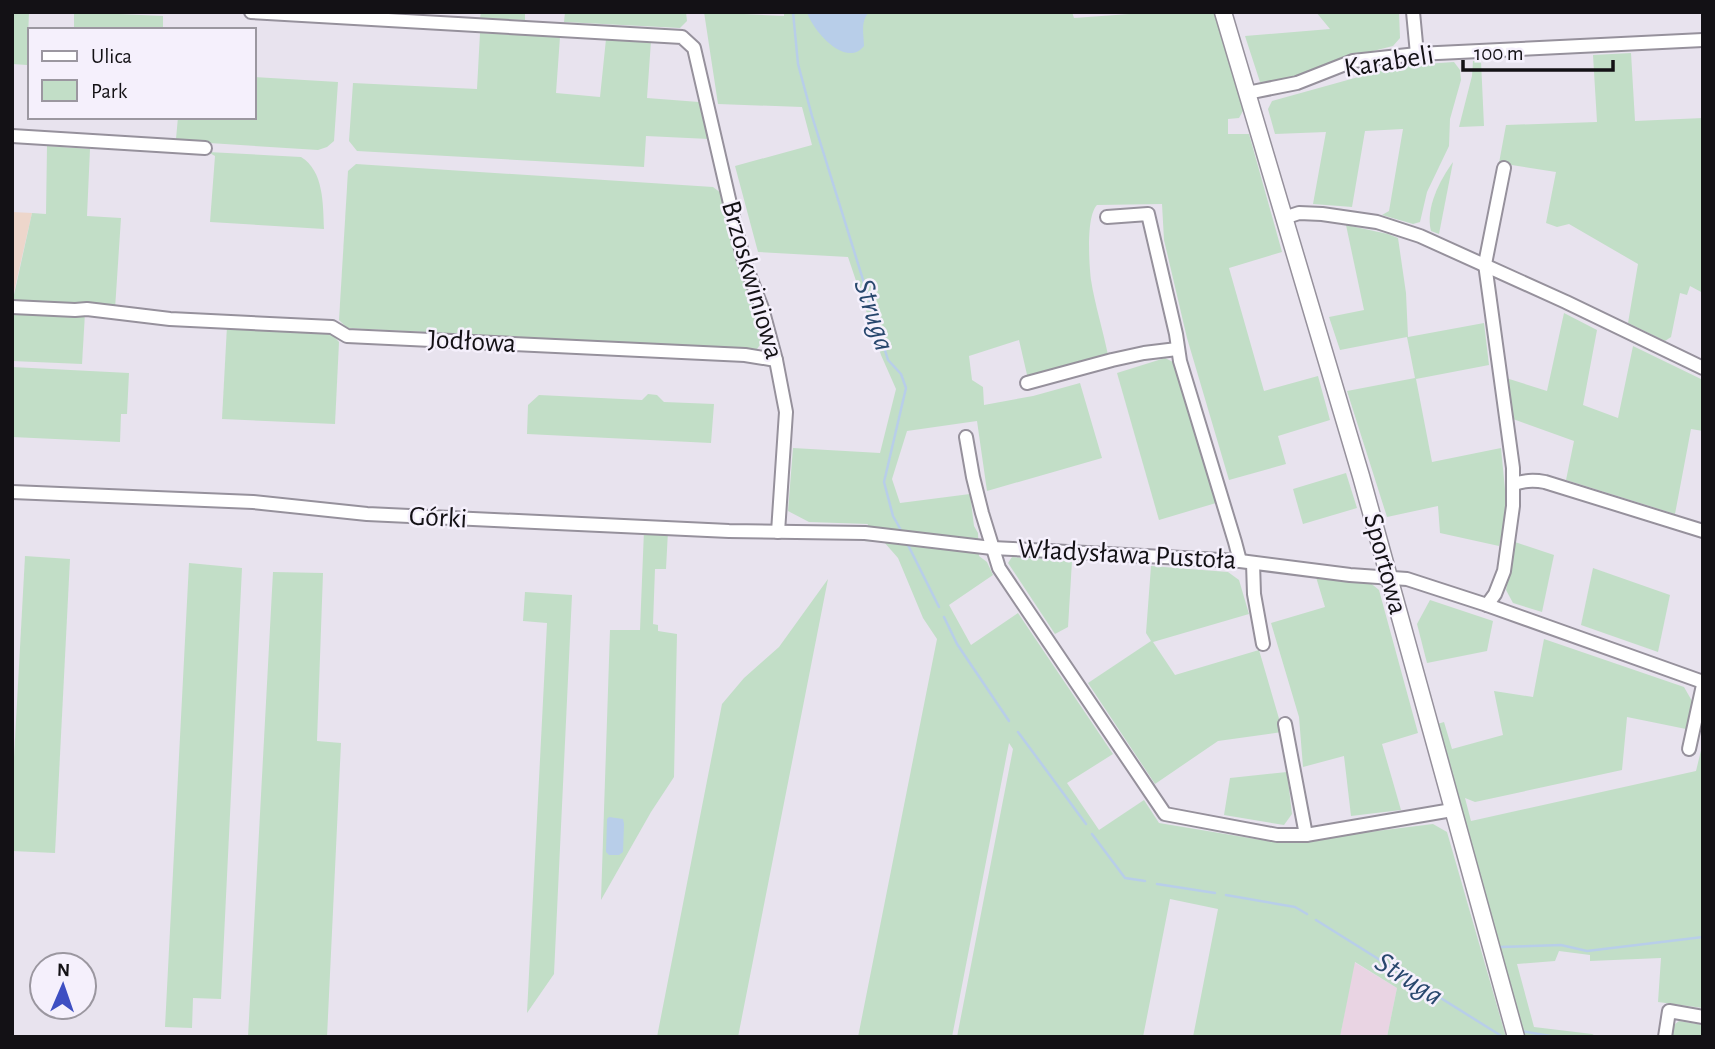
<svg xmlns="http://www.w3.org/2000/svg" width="1715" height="1049" font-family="'Alegreya Sans',sans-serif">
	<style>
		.industrial { fill: #e9d4e3 }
		.education { fill: #edd6cb }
		.green { fill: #c2dec7 }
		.water { fill: #b8cee9 }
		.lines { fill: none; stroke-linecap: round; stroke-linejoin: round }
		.stream { stroke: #b8cee9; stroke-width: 2.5 }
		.street-casing { stroke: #96919c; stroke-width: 16 }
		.secondary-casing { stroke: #96919c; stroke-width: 19 }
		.street { stroke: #fff; stroke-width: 12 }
		.secondary { stroke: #fff; stroke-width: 16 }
		.labels { text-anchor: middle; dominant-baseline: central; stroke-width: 5; stroke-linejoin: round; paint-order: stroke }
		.street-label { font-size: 28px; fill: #131115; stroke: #f5f0fc }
		.water-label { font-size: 30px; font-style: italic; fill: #28476d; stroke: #f5f0fc }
	</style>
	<rect width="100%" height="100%" fill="#e8e3ee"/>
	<polygon class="industrial" points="1354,962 1397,988 1387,1037 1340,1037"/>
	<polygon class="education" points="12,212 32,213 12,301"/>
	<g class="green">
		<polygon points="12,12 29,12 27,65 12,64"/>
		<polygon points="74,12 163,16 163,30 74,30"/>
		<polygon points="481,12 525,12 525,20 480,18"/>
		<polygon points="565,12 686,12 687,21 680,28 564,22"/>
		<path d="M 704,12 L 784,16 L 784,12 L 1072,12 L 1074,18 L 1157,12 L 1214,12 L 1244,109 L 1239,118 L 1228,119 L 1228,134 L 1249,134 L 1282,252 L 1229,268 L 1264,391 L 1318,376 L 1330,420 L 1278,436 L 1286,464 L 1229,480 L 1187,338 L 1164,240 L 1162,204 L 1097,205 C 1086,216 1089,264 1091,280 C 1095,305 1103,330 1108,355 L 1028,379 L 1019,340 L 969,356 L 972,380 L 983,387 L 984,405 L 1033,396 L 1080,383 L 1102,458 L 987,491 L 977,421 L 907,431 L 892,479 L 900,503 L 970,494 L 974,526 L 978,533 L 979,556 L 987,562 L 993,575 L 949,605 L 971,645 L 1018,613 L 1113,754 L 1067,783 L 1099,830 L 1144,800 L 1159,823 L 1280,843 L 1433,824 L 1447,832 L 1506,1037 L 1387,1037 L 1397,988 L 1355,962 L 1340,1037 L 1193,1037 L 1218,909 L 1170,899 L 1143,1037 L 957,1037 L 1013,749 L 1009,743 L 952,1037 L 858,1037 L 937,639 L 923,618 L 898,558 L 884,542 L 863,541 L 868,524 L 809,522 L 788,511 L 793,448 L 880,453 L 896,389 L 881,355 L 848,257 L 758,252 L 735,166 L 812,145 L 802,107 L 718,104 Z"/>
		<polygon points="1316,12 1399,12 1400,38 1393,46 1349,57 1292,80 1260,82 1245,36 1330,29"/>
		<polygon points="480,33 560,37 556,93 600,97 606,39 651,41 647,98 699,102 709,139 646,136 644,167 357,151 349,141 353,83 477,89"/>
		<polygon points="1631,53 1635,121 1703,118 1703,293 1690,286 1687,295 1680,293 1671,337 1665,341 1628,323 1638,264 1569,224 1557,227 1546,223 1556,172 1499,163 1506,125 1597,122 1593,55"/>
		<polygon points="1473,61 1481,61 1484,126 1459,127 1472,76"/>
		<polygon points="1454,62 1460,70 1461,80 1450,119 1449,146 1427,192 1420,222 1413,224 1382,215 1389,211 1403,129 1365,131 1352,207 1313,204 1326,132 1275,134 1268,109 1272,101 1398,66"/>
		<polygon points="254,77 338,82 334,141 327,147 318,150 209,143 176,139 178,117 254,117"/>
		<polygon points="47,146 90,149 87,216 121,218 115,309 12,304 32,213 46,214"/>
		<path d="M 208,152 L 301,157 C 324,171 323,204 324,229 L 210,222 L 215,156 Z"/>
		<path d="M 1453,162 L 1439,234 L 1431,231 C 1425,208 1440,180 1453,162 Z"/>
		<polygon points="356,164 713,187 725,196 762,342 757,349 347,328 339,320 348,171"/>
		<polygon points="1346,225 1388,234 1398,238 1406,293 1408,337 1484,323 1489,365 1416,379 1432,462 1501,448 1507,510 1499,546 1440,533 1438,506 1387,517 1347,391 1415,378 1407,337 1340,350 1329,317 1364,310"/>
		<polygon points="12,310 85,313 82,364 12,361"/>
		<polygon points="1564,313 1597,330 1583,405 1618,418 1633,346 1703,380 1703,431 1691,429 1675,514 1566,480 1574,441 1513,419 1506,378 1547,391"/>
		<polygon points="227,326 330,332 339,342 335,424 222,419"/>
		<polygon points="1165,358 1175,363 1197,431 1216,503 1159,520 1117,373"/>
		<polygon points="12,367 129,373 127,414 121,414 120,442 12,437"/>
		<polygon points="648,394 657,395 664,402 714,404 711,443 527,434 528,405 539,395 642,400"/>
		<polygon points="1346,473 1357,508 1303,524 1293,489"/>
		<polygon points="644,530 668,531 666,569 655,569 653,624 658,625 658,631 677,634 674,777 651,812 601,900 610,630 640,630"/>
		<polygon points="1515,542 1554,555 1542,612 1513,603 1506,590"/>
		<polygon points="25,556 70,559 55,853 12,851 12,794"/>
		<polygon points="1012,557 1072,561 1068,627 1055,634 1008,563"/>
		<polygon points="189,563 242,568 221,999 193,998 192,1028 165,1027"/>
		<polygon points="1151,566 1228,572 1239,580 1249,614 1153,642 1175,675 1259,650 1280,722 1282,732 1218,741 1155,784 1088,683 1151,641 1146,633"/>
		<polygon points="1593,568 1670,595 1658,652 1581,625"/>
		<polygon points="273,572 323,573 317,741 341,743 327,1037 248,1037"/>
		<polygon points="1316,577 1368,581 1379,590 1418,733 1382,744 1401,810 1351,816 1344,756 1303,767 1299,717 1271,623 1325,607"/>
		<polygon points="828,579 738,1037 657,1037 722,704 744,678 779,647"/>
		<polygon points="525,592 572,595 554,974 527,1013 547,623 523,621"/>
		<polygon points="1430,600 1493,621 1487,651 1427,663 1417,624"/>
		<polygon points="1544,639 1684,687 1692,701 1686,729 1627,717 1622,770 1475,802 1465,798 1471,821 1696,771 1703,742 1703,1008 1658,1002 1661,958 1590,961 1590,955 1559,951 1555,961 1517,964 1534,1027 1592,1034 1598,1037 1521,1037 1434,725 1444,722 1452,749 1503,735 1494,691 1533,697"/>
		<polygon points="1287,772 1292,814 1284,825 1224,815 1230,778"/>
		<polygon points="1679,1021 1703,1025 1703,1037 1670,1037 1670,1028"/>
	</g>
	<g class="water">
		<path d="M 807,12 L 869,12 C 860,22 864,34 864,46 C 846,69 812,30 807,12 Z"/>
		<polygon points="609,817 623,819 624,824 623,852 619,855 609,855 606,852 607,819"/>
	</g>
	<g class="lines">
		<g class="stream">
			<polyline points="793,12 798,64 812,116 888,360 901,374 906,388 884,482 893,516 902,532"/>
			<polyline points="906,541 939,607"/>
			<polyline points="944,617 957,644 1009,721"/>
			<polyline points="1018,732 1086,824"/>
			<polyline points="1092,834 1125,878 1145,881"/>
			<polyline points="1157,884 1215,893"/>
			<polyline points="1226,895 1295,907 1307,914"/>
			<polyline points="1316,920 1503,1037"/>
			<polyline points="1499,947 1561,945 1587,951 1703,937"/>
			<polyline points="1521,1031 1556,1037"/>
		</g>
		<defs>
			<g id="street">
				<polyline points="251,12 682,37 694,48 735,225 744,261 762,308 776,360 786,412 778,532"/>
				<polyline points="1413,12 1417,54"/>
				<polyline points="1247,93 1297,83 1353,61 1417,54 1703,40"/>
				<polyline points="12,136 205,148"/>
				<polyline points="1107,217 1148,214 1176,334 1180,361 1235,542 1240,561"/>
				<polyline points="1284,218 1299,213 1322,214 1377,222 1420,236 1566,302 1703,368"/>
				<polyline points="12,307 75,310 87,309 170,319 332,327 347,336 745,355 776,360"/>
				<polyline points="1027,383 1112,360 1144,353 1177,349"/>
				<polyline points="966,437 973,477 982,513 999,568 1165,814 1277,835 1306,835 1452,810"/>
				<path d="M 1514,484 C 1525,480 1534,480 1545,482 L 1703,531"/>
				<polyline points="12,492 253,502 367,514 729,531 865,533 992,548 1240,561 1350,575 1407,579 1487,605 1703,682"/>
				<polyline points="1253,563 1254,594 1263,644"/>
				<polyline points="1487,605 1495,594 1504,571 1513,506 1513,468 1485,264 1504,168"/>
				<polyline points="1285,724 1306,835"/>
				<polyline points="1689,749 1703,685"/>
				<polyline points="1665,1037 1669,1011 1703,1017"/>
			</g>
			<polyline id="secondary" points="1223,12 1361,476 1516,1037"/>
		</defs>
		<use href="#street" class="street-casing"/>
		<use href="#secondary" class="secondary-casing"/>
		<use href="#street" class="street"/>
		<use href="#secondary" class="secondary"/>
	</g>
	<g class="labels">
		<g class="street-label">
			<text transform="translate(1389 62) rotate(-9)">Karabeli</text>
			<text transform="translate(752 280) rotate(74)">Brzoskwiniowa</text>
			<text transform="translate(472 342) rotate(3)">Jodłowa</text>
			<text transform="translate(438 518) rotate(3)">Górki</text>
			<text transform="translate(1127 555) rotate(3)">Władysława Pustoła</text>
			<text transform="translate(1385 564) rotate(75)">Sportowa</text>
		</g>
		<g class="water-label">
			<text transform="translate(874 315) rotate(72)">Struga</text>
			<text transform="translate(1409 979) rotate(32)">Struga</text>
		</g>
	</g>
	<rect width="1715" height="1049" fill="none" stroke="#131115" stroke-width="28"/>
	<rect x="28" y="28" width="228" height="91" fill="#f5f0fc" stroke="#9b97a0" stroke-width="2"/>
	<rect x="42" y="51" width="35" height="10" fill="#ffffff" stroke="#9b97a0" stroke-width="2"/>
	<text x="91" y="63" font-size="21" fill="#131115">Ulica</text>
	<rect x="42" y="80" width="35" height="21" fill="#c2dec7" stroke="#9b97a0" stroke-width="2"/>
	<text x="91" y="98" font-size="21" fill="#131115">Park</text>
	<g transform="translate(63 986) rotate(2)"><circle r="33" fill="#f5f0fc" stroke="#9b97a0" stroke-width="2"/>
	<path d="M0-5L12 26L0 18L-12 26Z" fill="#3e4fc2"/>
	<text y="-10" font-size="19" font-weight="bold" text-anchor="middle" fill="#131115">N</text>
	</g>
	<path d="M1463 60v10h150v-10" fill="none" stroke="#131115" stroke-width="3.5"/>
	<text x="1474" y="60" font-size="21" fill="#131115" stroke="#f5f0fc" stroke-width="5" paint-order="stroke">100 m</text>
</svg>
